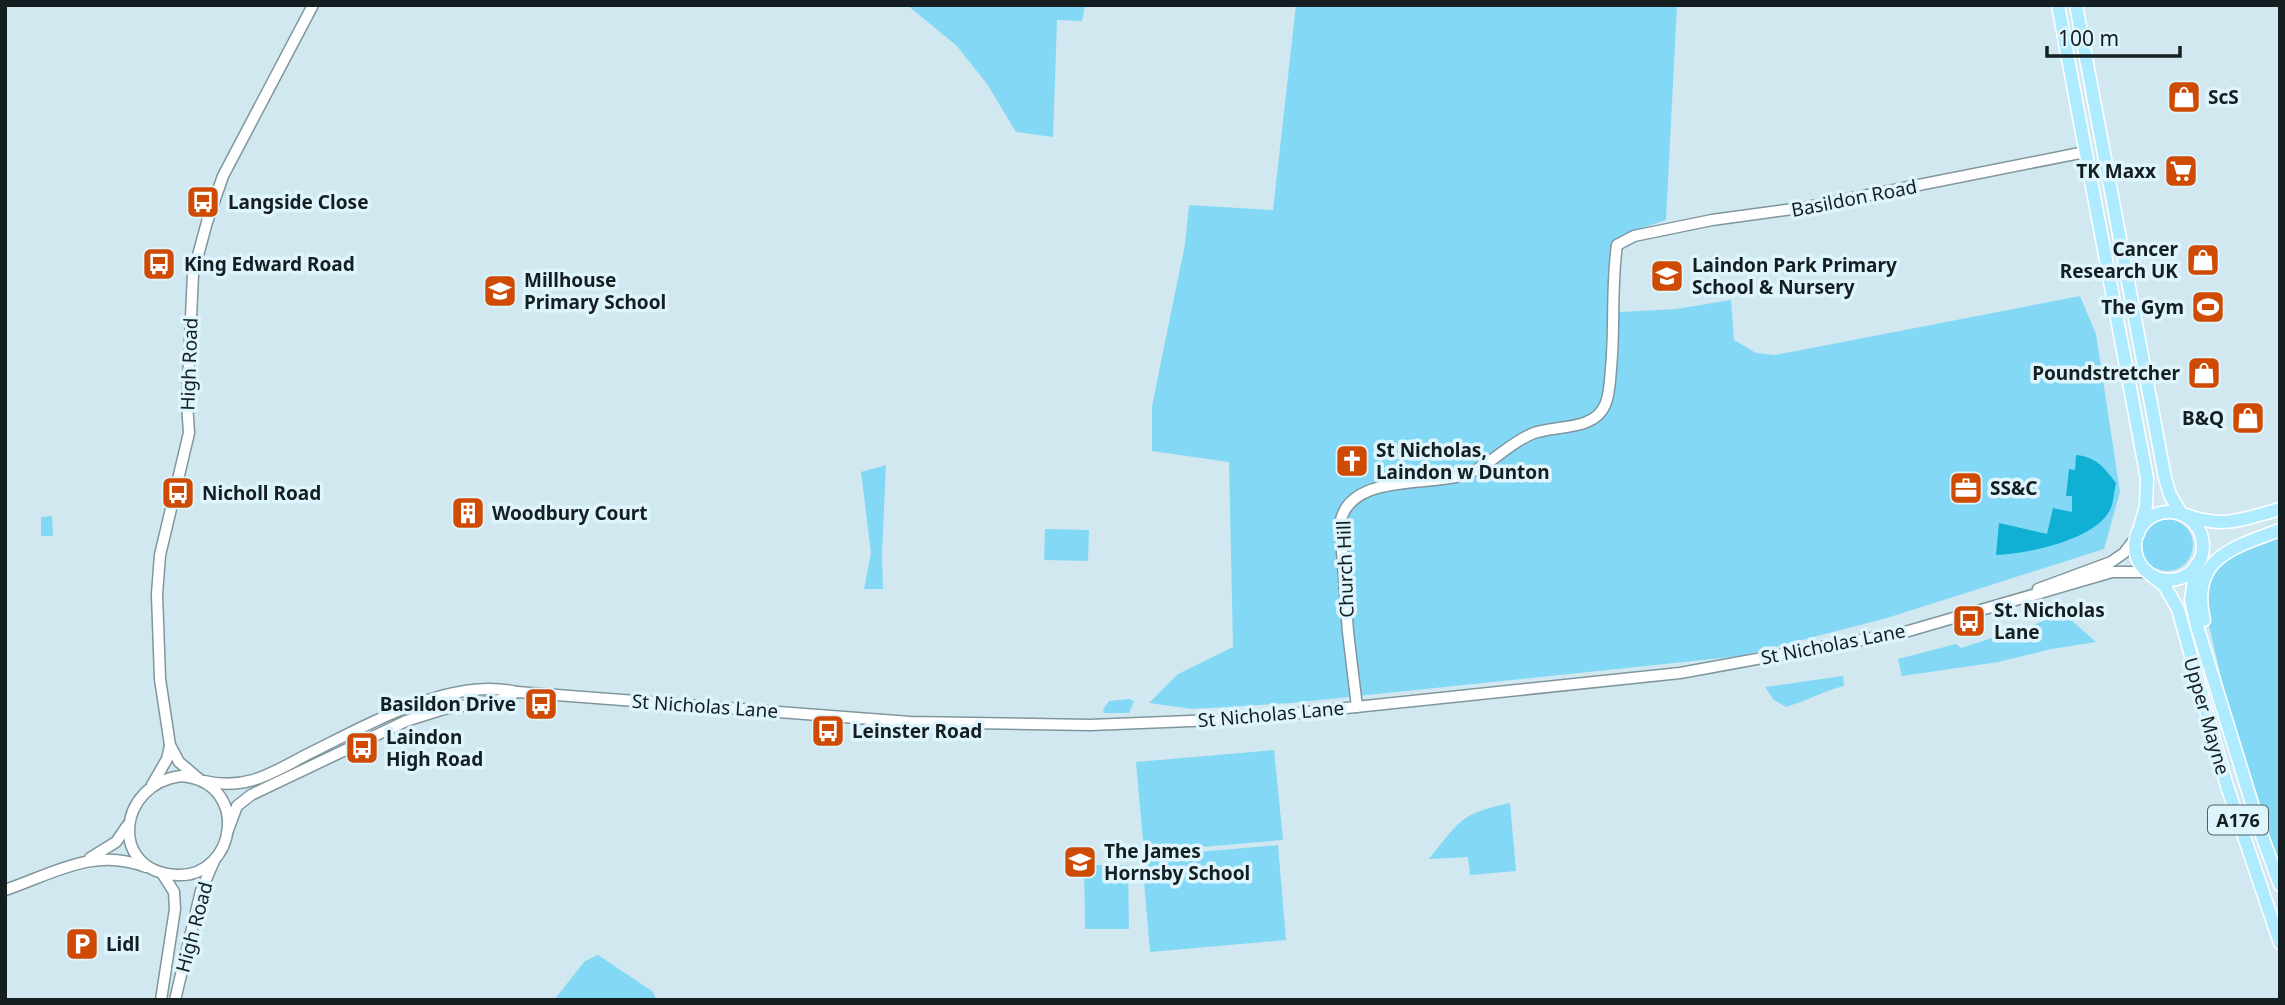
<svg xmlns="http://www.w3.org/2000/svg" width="2285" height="1005" font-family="'Noto Sans',sans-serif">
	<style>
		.green { fill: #83d9f5 }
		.water { fill: #10b0d5 }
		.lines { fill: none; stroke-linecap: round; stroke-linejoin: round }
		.secondary-casing { stroke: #80969e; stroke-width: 13 }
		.primary-casing { stroke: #fff; stroke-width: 15 }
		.secondary { stroke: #fff; stroke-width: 10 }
		.primary { stroke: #aeebfe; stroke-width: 12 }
		.labels { text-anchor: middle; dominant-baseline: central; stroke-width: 7; stroke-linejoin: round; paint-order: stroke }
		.shield { fill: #def5fe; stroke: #515e63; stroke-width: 2 }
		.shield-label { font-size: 18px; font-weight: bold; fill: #151e21 }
		.poi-label { font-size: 19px; font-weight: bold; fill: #151e21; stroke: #def5fe; text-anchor: start }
		.street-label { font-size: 19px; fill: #151e21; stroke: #def5fe }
	</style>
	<rect width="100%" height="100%" fill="#d1e8f0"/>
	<g class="green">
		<polygon points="907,5 1085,5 1082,21 1057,20 1053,137 1016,132 987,84 957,46"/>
		<polygon points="1296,5 1677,5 1666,220 1627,233 1611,243 1620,312 1676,309 1731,300 1734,340 1756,353 1775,355 2080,296 2096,334 2120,492 2104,549 1887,618 1741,656 1291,703 1192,709 1149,703 1178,674 1233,647 1229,462 1152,451 1152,406 1185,244 1189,205 1273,210"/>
		<polygon points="886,465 882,554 883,589 864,589 871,553 861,472"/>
		<polygon points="52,516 53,536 41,536 41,517"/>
		<circle cx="2167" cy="545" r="26"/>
		<polygon points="1045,529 1089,530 1088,561 1044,560"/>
		<polygon points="2280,536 2280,866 2230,715 2204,605 2210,575 2233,553"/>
		<polygon points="2057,613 2070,619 2096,642 2051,649 1998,662 1902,676 1898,659 1956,644 1961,648 2041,622"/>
		<path d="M 1843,676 L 1844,686 C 1824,691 1806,701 1786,707 L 1774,700 L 1765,687 Z"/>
		<polygon points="1129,699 1134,701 1129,713 1104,713 1103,709 1109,701"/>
		<polygon points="1274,750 1283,840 1144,852 1136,762"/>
		<path d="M 1510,803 L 1516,871 L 1470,875 L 1468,857 L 1429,859 C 1460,821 1459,814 1510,803 Z"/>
		<polygon points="1278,845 1286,940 1150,952 1142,857"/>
		<polygon points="1084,865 1128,865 1129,929 1085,929"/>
		<polygon points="598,955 652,991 657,1000 554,1000 585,961"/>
	</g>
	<path class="water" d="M 2076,455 C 2096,457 2104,467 2116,483 C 2114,491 2114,502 2110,510 C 2095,540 2027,554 1996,555 L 1999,523 L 2047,534 L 2053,508 L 2072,512 L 2072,496 L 2066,496 L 2069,469 L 2075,470 Z"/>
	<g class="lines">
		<defs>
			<g id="secondary">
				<polyline points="2038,589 2111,562 2124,553 2137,536"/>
				<path d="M 1357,707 L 1348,632 L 1340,524 C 1348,474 1425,486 1460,476 C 1489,469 1507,443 1534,433 C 1556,425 1594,431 1605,405 C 1610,394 1610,380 1611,368 C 1615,327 1611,286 1617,245 L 1634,236 L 1712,220 L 1808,207 L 2085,152"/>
				<path d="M 181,776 C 252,782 236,878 177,875 C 108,872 117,784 181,776 Z"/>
				<polyline points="199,779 179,762 170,745 160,679 157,594 160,555 189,433 187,403 193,274 207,222 223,176 313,5"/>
				<path d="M 204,781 C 248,791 273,772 310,753 C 367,725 452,676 517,692 L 910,722 L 1090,725 L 1241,719 L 1680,673 L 1905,632 L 2112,572 L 2147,572"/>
				<polyline points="152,785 167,759 170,746"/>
				<polyline points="228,830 237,806 251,795 406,721 444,709 500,700 517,692"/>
				<polyline points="90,858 116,842 127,826"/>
				<path d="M 5,890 C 55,873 93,847 146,867"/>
				<polyline points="161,1000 175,909 174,892 162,873"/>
				<polyline points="175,1000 201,891 214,861"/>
			</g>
			<g id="primary">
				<polyline points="2058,5 2147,478 2146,506 2138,534"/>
				<polyline points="2076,5 2165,478 2170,495 2181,513"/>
				<circle cx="2169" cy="546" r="34"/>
				<path d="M 2186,515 C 2223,529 2244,519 2280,509"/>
				<polyline points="2196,565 2191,600 2197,626 2262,836 2280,885"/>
				<polyline points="2152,576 2164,585 2178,609 2227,786 2280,943"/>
				<path d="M 2204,620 C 2189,558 2234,547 2280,530"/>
			</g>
		</defs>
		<use href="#secondary" class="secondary-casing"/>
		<use href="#primary" class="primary-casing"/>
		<use href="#secondary" class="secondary"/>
		<use href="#primary" class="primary"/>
	</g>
	<defs>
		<symbol id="shop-square" viewBox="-11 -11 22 22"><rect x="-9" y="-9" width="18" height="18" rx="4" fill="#cf4b03" stroke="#def5fe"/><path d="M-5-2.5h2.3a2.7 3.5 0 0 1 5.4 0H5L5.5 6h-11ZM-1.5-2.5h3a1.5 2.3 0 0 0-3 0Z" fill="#fff"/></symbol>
		<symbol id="supermarket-square" viewBox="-11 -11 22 22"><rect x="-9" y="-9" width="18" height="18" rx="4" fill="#cf4b03" stroke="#def5fe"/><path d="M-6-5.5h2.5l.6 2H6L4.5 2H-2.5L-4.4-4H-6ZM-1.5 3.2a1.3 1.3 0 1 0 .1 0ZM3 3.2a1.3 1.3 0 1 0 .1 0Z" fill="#fff"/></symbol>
		<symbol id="bus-square" viewBox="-11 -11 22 22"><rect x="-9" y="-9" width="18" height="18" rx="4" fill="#cf4b03" stroke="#def5fe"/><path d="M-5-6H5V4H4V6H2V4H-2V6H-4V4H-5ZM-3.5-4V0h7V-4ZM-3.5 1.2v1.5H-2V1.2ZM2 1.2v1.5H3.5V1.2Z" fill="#fff"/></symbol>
		<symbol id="school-square" viewBox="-11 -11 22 22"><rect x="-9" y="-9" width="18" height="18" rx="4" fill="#cf4b03" stroke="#def5fe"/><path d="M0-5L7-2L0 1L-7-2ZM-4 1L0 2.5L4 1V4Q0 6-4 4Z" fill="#fff"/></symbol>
		<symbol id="stadium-square" viewBox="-11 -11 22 22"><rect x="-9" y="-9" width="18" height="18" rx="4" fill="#cf4b03" stroke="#def5fe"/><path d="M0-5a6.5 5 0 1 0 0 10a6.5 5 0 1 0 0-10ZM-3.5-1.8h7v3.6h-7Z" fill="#fff"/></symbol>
		<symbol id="church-square" viewBox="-11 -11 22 22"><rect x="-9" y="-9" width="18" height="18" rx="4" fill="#cf4b03" stroke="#def5fe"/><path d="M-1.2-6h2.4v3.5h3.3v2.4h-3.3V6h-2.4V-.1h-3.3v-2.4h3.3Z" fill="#fff"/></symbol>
		<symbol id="office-square" viewBox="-11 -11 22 22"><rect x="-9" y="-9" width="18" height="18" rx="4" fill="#cf4b03" stroke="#def5fe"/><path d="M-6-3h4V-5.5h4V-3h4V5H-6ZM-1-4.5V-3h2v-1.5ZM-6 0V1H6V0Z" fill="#fff"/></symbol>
		<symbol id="building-square" viewBox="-11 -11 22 22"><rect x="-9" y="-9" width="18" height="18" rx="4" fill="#cf4b03" stroke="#def5fe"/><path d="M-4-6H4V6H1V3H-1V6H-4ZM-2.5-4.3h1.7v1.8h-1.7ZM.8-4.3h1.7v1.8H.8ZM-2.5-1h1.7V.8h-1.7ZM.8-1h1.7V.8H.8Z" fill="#fff"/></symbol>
		<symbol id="parking-square" viewBox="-11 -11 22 22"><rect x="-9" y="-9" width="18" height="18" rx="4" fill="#cf4b03" stroke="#def5fe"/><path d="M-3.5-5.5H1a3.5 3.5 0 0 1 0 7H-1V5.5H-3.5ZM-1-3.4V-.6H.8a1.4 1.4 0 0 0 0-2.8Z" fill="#fff"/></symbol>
	</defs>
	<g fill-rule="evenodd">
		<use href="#shop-square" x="2165" y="78" width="38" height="38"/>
		<use href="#supermarket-square" x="2162" y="152" width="38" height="38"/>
		<use href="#bus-square" x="184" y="183" width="38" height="38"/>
		<use href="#shop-square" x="2184" y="241" width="38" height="38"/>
		<use href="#bus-square" x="140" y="245" width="38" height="38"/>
		<use href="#school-square" x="1648" y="257" width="38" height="38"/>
		<use href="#school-square" x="481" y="272" width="38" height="38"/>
		<use href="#stadium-square" x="2189" y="288" width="38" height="38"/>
		<use href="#shop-square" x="2185" y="354" width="38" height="38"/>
		<use href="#shop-square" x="2229" y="399" width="38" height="38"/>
		<use href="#church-square" x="1333" y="442" width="38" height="38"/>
		<use href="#office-square" x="1947" y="469" width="38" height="38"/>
		<use href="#bus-square" x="159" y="474" width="38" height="38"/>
		<use href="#building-square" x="449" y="494" width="38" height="38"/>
		<use href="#bus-square" x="1950" y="602" width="38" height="38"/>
		<use href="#bus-square" x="522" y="685" width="38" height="38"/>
		<use href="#bus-square" x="809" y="712" width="38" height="38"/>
		<use href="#bus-square" x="343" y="729" width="38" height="38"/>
		<use href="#school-square" x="1061" y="843" width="38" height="38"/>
		<use href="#parking-square" x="63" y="925" width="38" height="38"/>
	</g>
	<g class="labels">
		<rect class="shield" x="2208" y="805.5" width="60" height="29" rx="5"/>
		<g class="shield-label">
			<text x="2238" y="820">A176</text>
		</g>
		<g class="poi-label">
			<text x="2208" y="97">ScS</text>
			<text x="2156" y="171" text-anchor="end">TK Maxx</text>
			<text x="228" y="202">Langside Close</text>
			<text x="2178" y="249" text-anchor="end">Cancer<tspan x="2178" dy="22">Research UK</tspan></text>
			<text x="184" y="264">King Edward Road</text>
			<text x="1692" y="265">Laindon Park Primary<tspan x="1692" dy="22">School &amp; Nursery</tspan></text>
			<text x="524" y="280">Millhouse<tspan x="524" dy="22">Primary School</tspan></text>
			<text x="2184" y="307" text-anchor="end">The Gym</text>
			<text x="2180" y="373" text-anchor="end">Poundstretcher</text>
			<text x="2224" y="418" text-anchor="end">B&amp;Q</text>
			<text x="1376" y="450">St Nicholas,<tspan x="1376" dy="22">Laindon w Dunton</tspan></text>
			<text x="1990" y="488">SS&amp;C</text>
			<text x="202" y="493">Nicholl Road</text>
			<text x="492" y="513">Woodbury Court</text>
			<text x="1994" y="610">St. Nicholas<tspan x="1994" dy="22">Lane</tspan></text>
			<text x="516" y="704" text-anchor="end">Basildon Drive</text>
			<text x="852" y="731">Leinster Road</text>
			<text x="386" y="737">Laindon<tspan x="386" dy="22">High Road</tspan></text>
			<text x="1104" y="851">The James<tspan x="1104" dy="22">Hornsby School</tspan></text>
			<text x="106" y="944">Lidl</text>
		</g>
		<g class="street-label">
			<text transform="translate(1854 198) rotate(-11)">Basildon Road</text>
			<text transform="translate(189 364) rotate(-88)">High Road</text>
			<text transform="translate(1345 569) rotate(-92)">Church Hill</text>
			<text transform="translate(1833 644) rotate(-11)">St Nicholas Lane</text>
			<text transform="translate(705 706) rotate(4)">St Nicholas Lane</text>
			<text transform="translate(1271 714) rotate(-5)">St Nicholas Lane</text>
			<text transform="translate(2207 716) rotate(74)">Upper Mayne</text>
			<text transform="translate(194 927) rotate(-75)">High Road</text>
		</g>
	</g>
	<rect width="2285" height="1005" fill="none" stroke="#151e21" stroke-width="14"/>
	<path d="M2047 46v10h133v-10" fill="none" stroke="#151e21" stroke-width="3.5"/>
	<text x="2058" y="46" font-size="21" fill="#151e21" stroke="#def5fe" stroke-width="5" paint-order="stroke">100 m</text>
</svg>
